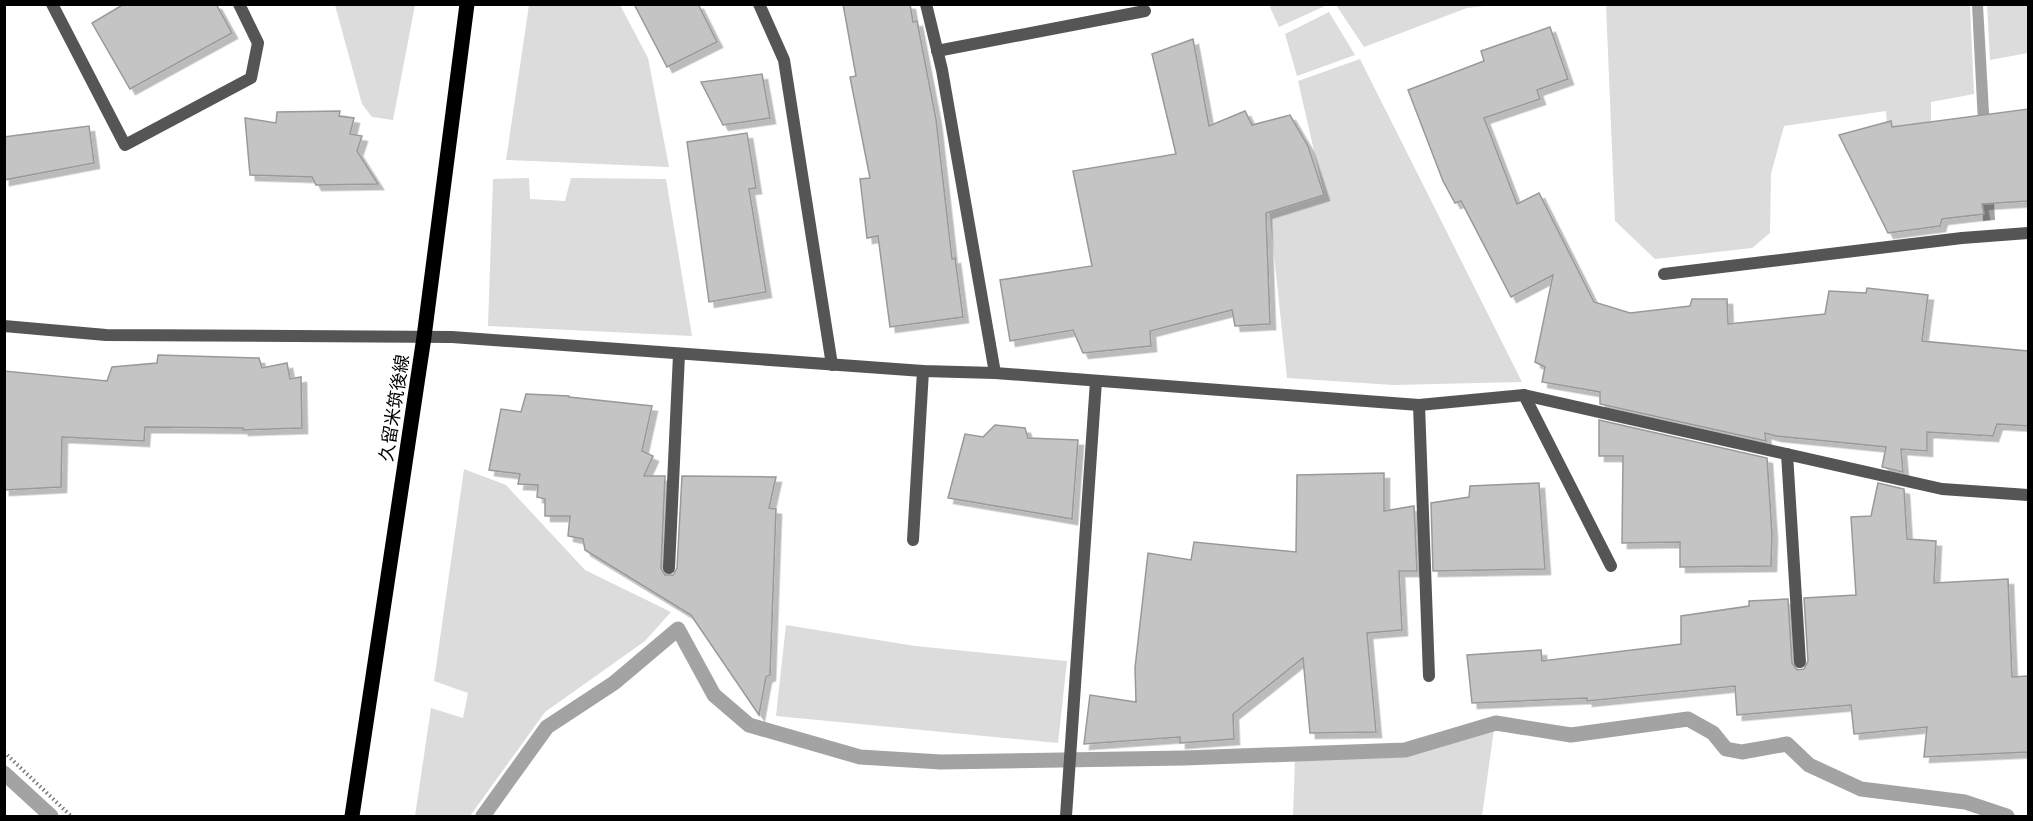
<svg xmlns="http://www.w3.org/2000/svg" width="2033" height="821" font-family="'Archivo Narrow','Noto Sans JP',sans-serif">
	<style>
		.green { fill: #dcdcdc }
		.water { fill: #a3a3a3 }
		.lines { fill: none; stroke-linecap: round; stroke-linejoin: round }
		.stream { stroke: #a3a3a3; stroke-width: 15 }
		.building { fill: #c4c4c4; stroke: #999; stroke-width: 1.5; filter: url(#shadow) }
		.path { stroke: #777; stroke-width: 4; stroke-dasharray: 1.5 3; stroke-linecap: butt }
		.service { stroke: #555; stroke-width: 12 }
		.minor { stroke: #555; stroke-width: 12 }
		.primary { stroke: #000; stroke-width: 15 }
		.labels { text-anchor: middle; dominant-baseline: central; stroke-width: 4.5; stroke-linejoin: round; paint-order: stroke }
		.street-label { font-size: 18px; fill: #000; stroke: #fff }
	</style>
	<defs>
		<filter id="shadow"><feDropShadow dx="5.5" dy="5.5" stdDeviation="0" flood-color="#0004"/></filter>
	</defs>
	<rect width="100%" height="100%" fill="#fff"/>
	<g class="green">
		<polygon points="335,5 415,5 393,120 372,117 362,104"/>
		<polygon points="529,5 620,5 648,58 669,167 506,160"/>
		<polygon points="1269,5 1327,5 1279,27"/>
		<polygon points="1336,5 1495,5 1467,8 1364,47"/>
		<polygon points="1606,5 1970,5 1974,94 1931,102 1931,141 1889,150 1886,111 1784,126 1771,174 1770,233 1752,248 1655,259 1615,221"/>
		<polygon points="1987,5 2028,5 2028,53 1990,60"/>
		<polygon points="1329,12 1355,55 1297,76 1285,34"/>
		<polygon points="1360,59 1522,382 1393,385 1287,378 1269,208 1323,190 1298,81"/>
		<polygon points="529,178 530,199 565,201 571,178 666,179 692,336 488,326 493,179"/>
		<polygon points="464,469 506,485 585,570 671,612 645,641 545,712 470,816 415,816 431,708 463,718 468,693 434,681"/>
		<polygon points="786,625 915,646 1067,661 1058,743 776,716"/>
		<polygon points="1494,729 1482,816 1293,816 1295,758 1401,755"/>
	</g>
	<polygon class="water" points="1972,5 1983,5 1995,220 1983,221"/>
	<g class="lines">
		<g class="stream">
			<polyline points="4,773 51,816"/>
			<polyline points="483,816 547,727 614,683 678,629 714,695 749,725 860,757 941,762 1184,758 1405,750 1496,723 1571,735 1688,719 1713,733 1726,749 1742,752 1787,744 1809,765 1861,789 1965,802 2007,816"/>
		</g>
	</g>
	<g class="building">
		<polygon points="124,4 216,4 232,33 130,89 92,23"/>
		<polygon points="634,4 698,4 717,42 667,67"/>
		<polygon points="843,4 910,4 913,22 917,21 936,119 952,259 955,258 963,317 890,327 878,236 867,238 860,179 870,178 850,77 856,76"/>
		<polygon points="1550,27 1568,79 1537,90 1540,99 1484,118 1517,204 1539,193 1594,302 1630,313 1690,306 1692,299 1727,299 1728,324 1825,314 1829,291 1866,293 1867,288 1928,295 1922,341 2028,351 2028,426 1997,424 1993,436 1927,432 1927,451 1901,449 1903,472 1882,467 1886,447 1776,436 1765,433 1766,441 1600,404 1600,392 1542,382 1545,367 1535,362 1553,275 1511,297 1461,201 1455,203 1443,181 1408,90 1484,61 1481,51"/>
		<polygon points="1193,39 1209,126 1245,111 1252,125 1290,115 1308,146 1324,195 1266,213 1270,324 1235,326 1232,310 1150,331 1151,346 1083,353 1073,330 1010,341 1000,280 1092,266 1073,171 1176,154 1152,54"/>
		<polygon points="762,74 770,118 723,125 701,82"/>
		<polygon points="2028,109 2028,201 1982,204 1984,214 1942,219 1940,226 1888,233 1839,135 1891,121 1892,127"/>
		<polygon points="340,111 339,116 354,118 350,134 362,136 357,151 378,184 316,185 312,177 250,175 245,118 276,123 277,112"/>
		<polygon points="89,126 94,163 4,180 4,137"/>
		<polygon points="747,133 756,188 749,189 766,292 709,302 687,142"/>
		<polygon points="158,355 259,358 262,368 287,363 290,379 301,377 302,428 243,430 243,428 145,427 144,441 62,437 61,487 4,490 4,371 107,381 112,367 157,363"/>
		<polygon points="526,394 569,396 569,397 652,406 642,451 653,456 644,476 665,476 661,568 665,575 673,575 677,568 682,476 776,477 769,508 776,509 770,675 766,677 759,715 691,615 585,550 583,539 568,536 570,516 545,516 545,499 537,497 538,485 518,484 520,474 489,470 501,409 521,412"/>
		<polygon points="1599,420 1767,458 1772,534 1771,566 1680,567 1680,542 1622,543 1623,456 1599,456"/>
		<polygon points="995,425 1025,428 1028,438 1078,440 1072,519 948,498 965,434 983,437"/>
		<polygon points="1384,473 1384,511 1414,506 1417,571 1399,571 1402,630 1367,633 1376,732 1310,733 1303,658 1233,714 1234,739 1180,743 1180,737 1084,744 1090,695 1136,702 1135,668 1148,553 1191,560 1194,542 1296,552 1297,475"/>
		<polygon points="1539,483 1545,569 1433,571 1431,503 1469,497 1470,486"/>
		<polygon points="1878,483 1904,489 1907,539 1936,541 1934,583 2008,579 2012,677 2028,676 2028,752 1924,757 1927,727 1854,734 1851,705 1737,715 1735,686 1587,701 1587,698 1472,703 1467,655 1541,650 1542,661 1681,644 1681,616 1749,606 1749,601 1788,599 1792,663 1797,670 1804,669 1808,661 1804,598 1856,595 1851,517 1871,516"/>
	</g>
	<g class="lines">
		<polyline class="path" points="4,752 71,816"/>
		<polyline class="service" points="1524,395 1611,566"/>
		<g class="minor">
			<polyline points="52,4 125,145 251,78 258,43 239,4"/>
			<polyline points="759,4 784,60 832,365"/>
			<polyline points="926,4 942,70 995,373"/>
			<polyline points="937,51 1145,11"/>
			<polyline points="1664,274 1962,238 2028,233"/>
			<polyline points="4,326 106,335 452,337 923,371 995,373 1419,405 1524,395 1942,489 2028,495"/>
			<polyline points="1419,405 1429,676"/>
			<polyline points="1787,454 1800,662"/>
			<polyline points="913,540 923,371"/>
			<polyline points="669,568 679,355"/>
			<polyline points="1066,816 1096,381"/>
		</g>
		<polyline class="primary" points="352,816 424,337 467,4"/>
	</g>
	<g class="labels">
		<g class="street-label">
			<text transform="translate(394 408) rotate(-81)">久留米筑後線</text>
		</g>
	</g>
	<rect width="2033" height="821" fill="none" stroke="#000000" stroke-width="12"/>
</svg>
